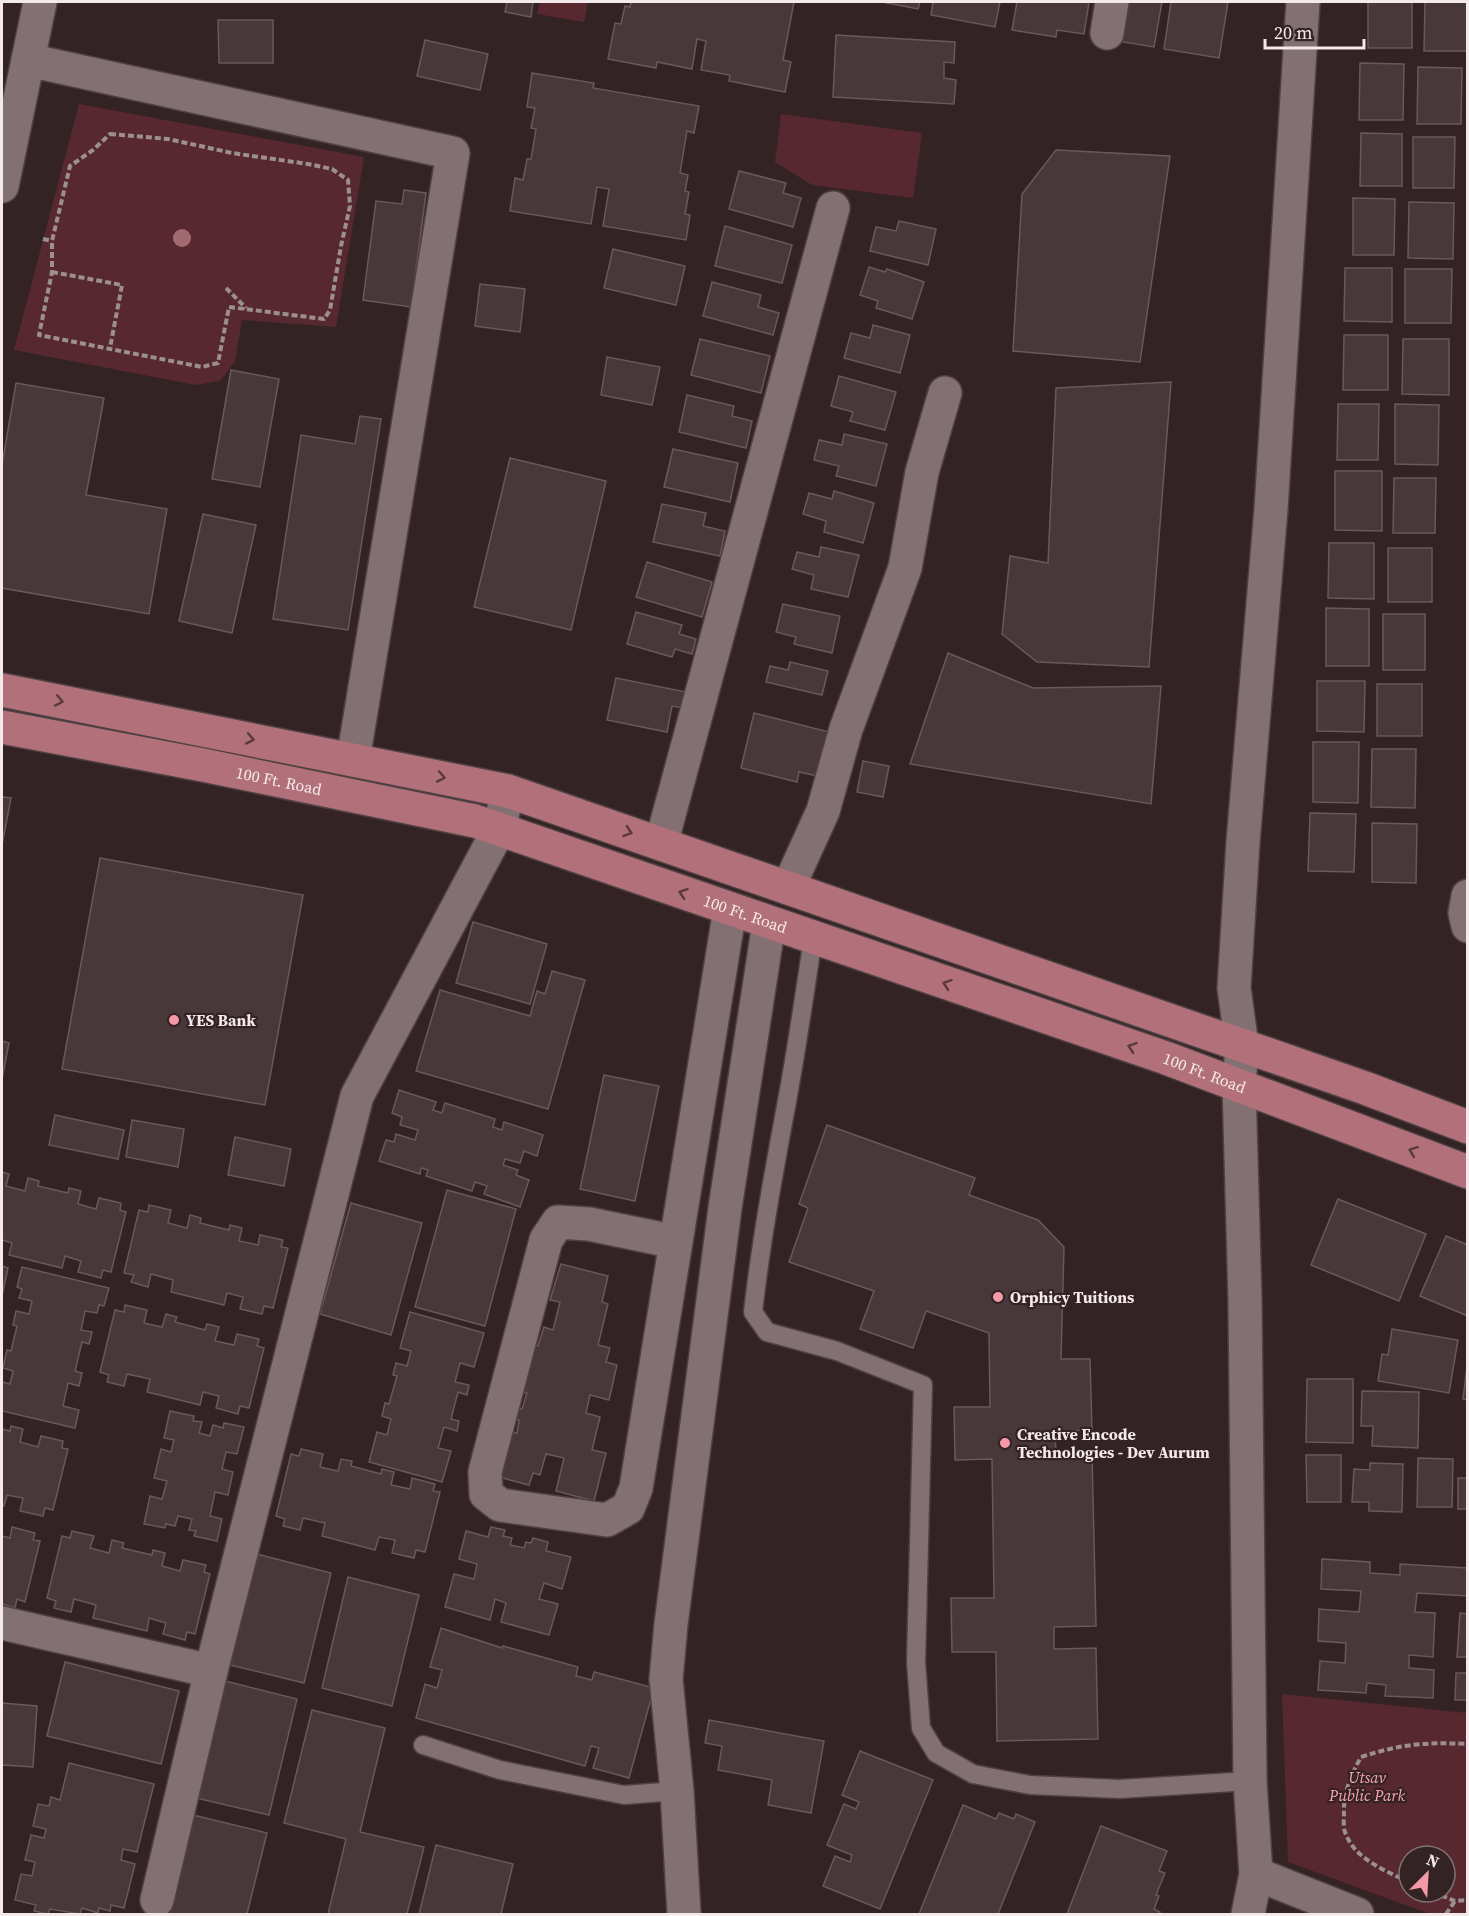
<svg xmlns="http://www.w3.org/2000/svg" width="1469" height="1916" font-family="'Source Serif 4',serif">
	<style>
		.green { fill: #582830; fill-rule: evenodd }
		.building { fill: #49383a; stroke: #6a585a; stroke-width: 1.5 }
		.lines { fill: none; stroke-linecap: round; stroke-linejoin: round }
		.lane-casing { stroke: #4f4143; stroke-width: 21 }
		.street-casing { stroke: #4f4143; stroke-width: 36 }
		.secondary-casing { stroke: #4f4143; stroke-width: 36 }
		.primary-casing { stroke: #4f4143; stroke-width: 36 }
		.path { stroke: #9c8f90; stroke-width: 4; stroke-dasharray: 6 3; stroke-linecap: butt }
		.lane { stroke: #837072; stroke-width: 18 }
		.street { stroke: #837072; stroke-width: 33 }
		.secondary { stroke: #837072; stroke-width: 33 }
		.primary { stroke: #b1707a; stroke-width: 33 }
		.tree { fill: #a16970 }
		.oneway { stroke: #593a3f }
		.poi-dot { fill: #f49aa7; stroke: #332325; stroke-width: 2 }
		.labels { text-anchor: middle; dominant-baseline: central; stroke-width: 4.5; stroke-linejoin: round; paint-order: stroke }
		.street-label { font-size: 16px; fill: #f5eaeb; stroke: #332325 }
		.poi-label { font-size: 16px; font-weight: bold; fill: #f5eaeb; stroke: #332325; text-anchor: start }
		.park-label { font-size: 16px; font-style: italic; fill: #fba2ae; stroke: #332325 }
	</style>
	<rect width="100%" height="100%" fill="#332325"/>
	<g class="green">
		<polygon points="540,2 588,2 584,22 537,14"/>
		<polygon points="79,104 364,157 336,327 242,320 235,361 220,381 196,385 14,350"/>
		<polygon points="781,114 922,133 913,198 812,185 775,162"/>
		<path d="M 1282,1694 L 1467,1713 L 1467,1914 L 1430,1914 L 1288,1862 ZM 1409,1856 L 1445,1856 L 1445,1892 L 1409,1892 Z"/>
	</g>
	<g class="building">
		<polygon points="507,2 533,2 531,17 505,12"/>
		<polygon points="631,2 794,2 783,60 791,62 785,92 729,81 730,75 701,70 706,41 697,39 692,69 657,62 656,68 608,59 615,23 621,24 625,6 630,7"/>
		<polygon points="882,2 920,2 918,9"/>
		<polygon points="933,2 1000,2 995,27 931,15"/>
		<polygon points="1017,2 1089,2 1084,34 1057,30 1056,37 1012,30"/>
		<polygon points="1124,2 1162,2 1154,47 1117,41"/>
		<polygon points="1171,2 1228,2 1219,58 1164,49"/>
		<rect x="1368" y="2" width="44" height="46"/>
		<polygon points="1425,2 1468,2 1468,51 1424,51"/>
		<polygon points="218,20 273,20 273,63 219,63"/>
		<polygon points="836,35 955,42 954,63 944,62 944,78 956,80 954,104 833,97"/>
		<polygon points="425,40 488,54 480,90 417,76"/>
		<polygon points="1360,63 1404,64 1403,120 1359,120"/>
		<polygon points="1418,67 1462,68 1461,124 1417,124"/>
		<polygon points="532,73 594,83 593,88 699,106 694,133 687,131 680,173 688,175 685,191 689,192 685,214 690,215 686,240 603,226 609,189 597,187 591,224 510,211 515,178 523,180 527,159 531,159 536,129 531,128 535,108 527,107"/>
		<polygon points="1361,133 1402,134 1402,186 1360,186"/>
		<polygon points="1413,137 1455,137 1454,188 1413,188"/>
		<polygon points="1056,150 1170,156 1140,362 1013,351 1022,194"/>
		<polygon points="739,171 786,183 783,193 801,198 793,227 729,209"/>
		<polygon points="404,190 426,193 411,307 363,300 376,201 402,204"/>
		<polygon points="1353,198 1395,199 1394,255 1353,255"/>
		<polygon points="1409,202 1454,203 1453,259 1408,258"/>
		<polygon points="899,221 936,229 928,265 870,251 876,227 896,231"/>
		<polygon points="725,226 792,245 782,283 715,266"/>
		<polygon points="613,249 685,266 676,305 604,288"/>
		<polygon points="869,267 885,272 887,269 924,282 912,319 876,308 878,301 860,295"/>
		<polygon points="1345,268 1392,268 1392,322 1344,321"/>
		<polygon points="1405,269 1452,269 1451,323 1405,323"/>
		<polygon points="712,282 761,295 758,307 779,313 773,335 703,316"/>
		<polygon points="480,284 525,289 520,332 475,326"/>
		<polygon points="873,325 910,335 900,373 844,358 851,333 870,338"/>
		<polygon points="1344,335 1388,335 1388,390 1343,390"/>
		<polygon points="700,339 770,356 761,393 691,375"/>
		<polygon points="1403,339 1449,339 1449,395 1402,394"/>
		<polygon points="607,357 660,367 652,405 601,395"/>
		<polygon points="231,370 279,379 260,487 212,479"/>
		<polygon points="839,376 896,392 885,430 850,421 853,412 831,406"/>
		<polygon points="1171,382 1149,667 1037,662 1002,634 1010,556 1048,563 1056,388"/>
		<polygon points="16,383 104,398 86,495 167,509 149,614 2,588 2,465"/>
		<polygon points="687,395 734,406 732,416 752,421 746,448 679,432"/>
		<polygon points="1338,404 1379,404 1378,460 1337,460"/>
		<polygon points="1395,404 1439,405 1438,465 1395,464"/>
		<polygon points="360,416 381,419 348,630 273,619 301,435 355,444"/>
		<polygon points="844,434 887,444 876,486 836,476 839,466 814,460 819,440 842,445"/>
		<polygon points="673,449 738,463 730,502 664,487"/>
		<polygon points="510,458 606,481 571,630 474,607"/>
		<polygon points="1335,471 1382,471 1382,531 1335,530"/>
		<polygon points="1394,478 1436,478 1435,533 1393,533"/>
		<polygon points="834,491 874,503 863,543 824,532 826,521 803,514 809,493 832,499"/>
		<polygon points="662,504 706,513 703,526 725,531 720,556 653,542"/>
		<polygon points="203,514 256,525 232,633 179,621"/>
		<polygon points="1329,543 1374,543 1374,599 1328,598"/>
		<polygon points="821,547 859,555 848,597 811,589 814,575 792,569 797,552 819,557"/>
		<rect x="1388" y="548" width="44" height="54"/>
		<polygon points="647,562 712,582 702,617 636,597"/>
		<polygon points="783,604 840,616 832,653 794,644 796,637 776,632"/>
		<polygon points="1326,608 1369,609 1369,666 1326,666"/>
		<polygon points="636,612 682,625 679,634 696,639 692,654 675,649 672,657 627,644"/>
		<rect x="1383" y="614" width="42" height="56"/>
		<polygon points="948,653 1033,688 1161,686 1151,804 910,764"/>
		<polygon points="790,662 828,671 822,695 766,682 770,666 788,670"/>
		<polygon points="616,678 691,693 688,709 672,706 667,732 607,720"/>
		<polygon points="1317,681 1365,681 1364,732 1317,731"/>
		<rect x="1377" y="684" width="45" height="52"/>
		<polygon points="754,713 829,732 818,776 799,772 797,782 741,768"/>
		<polygon points="1313,742 1359,742 1358,803 1313,802"/>
		<polygon points="1372,749 1416,749 1415,808 1371,807"/>
		<polygon points="863,761 889,766 883,797 857,792"/>
		<polygon points="2,797 11,798 2,845"/>
		<polygon points="1310,813 1356,814 1354,872 1308,871"/>
		<polygon points="1372,823 1417,824 1416,883 1372,882"/>
		<polygon points="100,858 303,895 265,1105 62,1069"/>
		<polygon points="473,922 547,944 530,1004 456,983"/>
		<polygon points="552,971 585,980 548,1109 416,1071 440,990 530,1016 537,991 545,994"/>
		<polygon points="2,1041 9,1043 2,1079"/>
		<polygon points="604,1075 659,1086 635,1201 580,1189"/>
		<polygon points="399,1090 436,1102 433,1110 442,1113 445,1103 495,1119 493,1127 502,1130 504,1122 543,1135 537,1156 524,1151 520,1163 505,1159 503,1165 518,1170 516,1175 529,1180 520,1207 484,1194 487,1186 475,1182 472,1191 426,1176 428,1170 421,1168 420,1174 379,1161 386,1140 394,1142 396,1134 415,1140 418,1130 400,1125 402,1117 392,1113"/>
		<polygon points="55,1115 124,1130 118,1159 49,1145"/>
		<polygon points="132,1120 184,1129 178,1167 126,1157"/>
		<polygon points="827,1125 975,1178 969,1195 1038,1220 1064,1247 1061,1359 1090,1359 1092,1430 1055,1431 1056,1455 1092,1454 1096,1626 1054,1627 1054,1649 1096,1648 1098,1739 997,1741 996,1652 952,1652 951,1598 994,1598 992,1459 955,1460 954,1407 990,1407 989,1333 926,1311 913,1348 860,1329 874,1291 789,1262 808,1208 799,1204"/>
		<polygon points="235,1137 291,1149 284,1186 228,1175"/>
		<polygon points="2,1172 9,1174 6,1186 25,1191 28,1178 39,1181 38,1186 68,1193 69,1188 81,1191 78,1204 96,1209 99,1198 121,1203 120,1210 126,1212 111,1272 103,1270 101,1278 78,1272 81,1261 65,1256 62,1268 9,1255 12,1243 2,1240"/>
		<polygon points="447,1190 516,1209 485,1326 415,1307"/>
		<polygon points="1338,1199 1426,1234 1399,1301 1311,1265"/>
		<polygon points="351,1203 422,1223 391,1335 320,1314"/>
		<polygon points="149,1205 171,1210 168,1223 187,1228 190,1215 201,1218 200,1223 229,1230 230,1225 242,1228 239,1241 258,1245 260,1235 283,1240 281,1247 288,1248 273,1308 264,1306 262,1314 240,1309 243,1297 227,1293 224,1305 171,1292 173,1280 151,1274 148,1287 131,1282 134,1275 124,1273 139,1210 148,1212"/>
		<polygon points="1446,1236 1468,1245 1468,1316 1420,1296"/>
		<polygon points="561,1264 608,1276 602,1302 608,1304 598,1345 610,1348 606,1362 617,1365 609,1400 590,1395 586,1413 600,1417 592,1450 606,1453 594,1501 556,1491 564,1458 546,1454 540,1475 533,1473 529,1485 495,1476 506,1431 517,1433 519,1420 509,1418 512,1407 522,1409 527,1393 516,1390 527,1344 538,1346 544,1327 553,1330 560,1302 550,1300"/>
		<polygon points="2,1266 8,1268 2,1296"/>
		<polygon points="22,1267 109,1288 104,1306 99,1305 97,1313 85,1311 81,1330 92,1332 89,1344 82,1342 75,1371 82,1373 79,1386 68,1383 63,1406 79,1410 75,1428 2,1411 2,1382 10,1384 13,1371 3,1368 7,1350 11,1351 17,1326 13,1325 16,1311 29,1314 32,1301 19,1298 22,1289 17,1287"/>
		<polygon points="125,1305 147,1310 144,1323 162,1327 166,1314 177,1317 175,1322 205,1330 207,1324 219,1327 215,1341 234,1345 237,1334 259,1339 257,1346 264,1348 249,1408 240,1406 238,1414 216,1408 219,1396 203,1392 200,1405 147,1392 150,1379 127,1374 124,1386 107,1382 109,1375 100,1372 115,1310 124,1312"/>
		<polygon points="410,1312 484,1333 474,1367 460,1363 455,1382 469,1385 467,1395 458,1392 451,1419 459,1421 457,1431 444,1427 438,1448 451,1451 442,1482 369,1462 377,1432 387,1435 391,1419 382,1416 385,1403 389,1404 397,1376 393,1375 396,1363 407,1366 411,1351 400,1348"/>
		<polygon points="1392,1329 1458,1340 1449,1393 1378,1381 1382,1354 1388,1355"/>
		<polygon points="1468,1358 1468,1400 1463,1399"/>
		<polygon points="1307,1379 1353,1379 1353,1443 1306,1442"/>
		<polygon points="1362,1391 1419,1392 1418,1448 1372,1446 1373,1426 1361,1426"/>
		<polygon points="170,1411 194,1416 193,1421 202,1422 199,1433 210,1436 213,1425 223,1428 224,1423 244,1427 237,1454 226,1452 222,1469 233,1472 228,1495 215,1492 210,1516 222,1519 217,1541 194,1536 196,1531 189,1530 192,1519 178,1516 175,1526 166,1524 165,1528 144,1524 150,1496 162,1499 167,1481 154,1478 161,1449 171,1452 174,1440 164,1438"/>
		<polygon points="11,1426 23,1429 20,1442 38,1447 41,1436 63,1441 62,1448 68,1449 53,1510 45,1508 43,1516 20,1511 23,1498 7,1495 4,1506 2,1506 2,1429 10,1431"/>
		<polygon points="301,1449 323,1454 320,1467 338,1471 341,1459 352,1461 351,1466 381,1474 382,1469 394,1472 391,1485 410,1489 412,1478 435,1484 433,1491 440,1492 425,1552 416,1550 414,1558 392,1553 395,1540 379,1537 375,1550 322,1536 325,1523 303,1518 300,1530 283,1526 285,1519 276,1516 291,1454 299,1456"/>
		<polygon points="1306,1455 1341,1455 1341,1502 1307,1502"/>
		<polygon points="1418,1458 1453,1459 1452,1507 1417,1507"/>
		<polygon points="1370,1463 1403,1464 1402,1512 1369,1511 1369,1502 1352,1502 1354,1469 1370,1470"/>
		<rect x="1458" y="1478" width="10" height="31"/>
		<polygon points="12,1527 35,1533 33,1540 40,1541 25,1602 17,1599 15,1608 2,1604 2,1536 10,1538"/>
		<polygon points="491,1527 505,1530 503,1536 512,1538 510,1545 524,1548 526,1542 531,1543 533,1538 548,1542 546,1551 571,1557 562,1589 544,1583 539,1599 558,1604 549,1635 501,1622 506,1603 495,1599 490,1620 445,1607 454,1574 474,1579 477,1564 459,1559 466,1531 488,1537"/>
		<polygon points="72,1531 94,1536 90,1548 109,1553 112,1540 124,1543 122,1548 152,1555 153,1550 165,1553 162,1566 180,1571 183,1560 206,1565 204,1572 210,1574 195,1634 187,1632 185,1640 163,1634 166,1623 149,1618 147,1631 93,1618 96,1605 74,1599 71,1612 54,1608 56,1601 47,1598 62,1536 70,1538"/>
		<polygon points="257,1554 331,1573 304,1683 230,1665"/>
		<polygon points="1322,1559 1370,1562 1370,1573 1400,1575 1400,1564 1468,1568 1468,1596 1417,1593 1415,1612 1435,1613 1433,1657 1409,1655 1409,1668 1434,1670 1433,1698 1385,1696 1386,1685 1367,1683 1366,1693 1318,1690 1320,1661 1345,1663 1346,1643 1318,1641 1319,1609 1359,1612 1361,1591 1321,1589"/>
		<polygon points="348,1577 419,1595 392,1706 322,1688"/>
		<polygon points="1460,1613 1468,1614 1468,1657 1457,1657"/>
		<polygon points="441,1628 502,1648 503,1646 578,1667 576,1676 592,1680 594,1672 654,1688 629,1778 593,1768 599,1748 591,1746 585,1766 416,1718 425,1684 437,1688 442,1670 430,1667"/>
		<polygon points="65,1662 179,1691 161,1764 47,1736"/>
		<polygon points="1456,1673 1468,1673 1468,1700 1455,1700"/>
		<polygon points="225,1681 297,1699 269,1815 196,1798"/>
		<polygon points="2,1703 37,1706 33,1767 2,1765"/>
		<polygon points="312,1710 385,1728 360,1832 424,1847 407,1914 328,1914 346,1839 284,1823"/>
		<polygon points="709,1720 824,1741 811,1813 768,1805 772,1780 718,1770 722,1746 705,1743"/>
		<polygon points="860,1751 933,1780 880,1909 823,1886 835,1856 850,1862 852,1855 827,1845 844,1804 856,1809 859,1802 842,1795"/>
		<polygon points="69,1763 154,1784 137,1852 123,1849 121,1860 135,1864 124,1908 111,1905 110,1911 99,1908 98,1913 82,1908 80,1914 50,1909 48,1914 34,1911 36,1905 15,1900 21,1874 32,1876 35,1862 25,1860 31,1835 44,1838 46,1829 33,1826 38,1804 49,1806 51,1797 60,1800"/>
		<polygon points="963,1805 996,1819 999,1813 1014,1819 1016,1814 1035,1822 998,1914 919,1914"/>
		<polygon points="193,1815 267,1833 247,1914 169,1914"/>
		<polygon points="1101,1826 1167,1851 1159,1871 1165,1873 1156,1895 1159,1896 1154,1909 1160,1912 1159,1914 1067,1914"/>
		<polygon points="436,1845 513,1864 501,1914 419,1914"/>
	</g>
	<g class="lines">
		<defs>
			<g id="lane">
				<path d="M 813,938 C 805,992 797,1047 787,1101 C 774,1171 761,1241 753,1312 L 767,1332 L 837,1351 L 923,1385 L 916,1662 L 921,1728 L 936,1753 L 973,1774 L 1030,1785 L 1119,1789 L 1250,1781"/>
				<polyline points="423,1745 500,1770 624,1795 677,1791"/>
			</g>
			<g id="street">
				<polyline points="1107,33 1112,2"/>
				<polyline points="28,60 453,153 353,760"/>
				<polyline points="2,186 40,2"/>
				<polyline points="661,844 833,208"/>
				<polyline points="788,888 823,811 846,729 905,568 922,472 945,393"/>
				<polyline points="1468,896 1465,913 1468,926"/>
				<polyline points="676,1242 589,1224 558,1222 546,1240 485,1472 486,1494 500,1505 607,1520 628,1508 636,1488 730,909"/>
				<polyline points="2,1623 211,1671 357,1096 499,829 508,791"/>
				<polyline points="1256,1874 1357,1914"/>
				<polyline points="157,1900 211,1671"/>
				<polyline points="684,1914 677,1791 666,1679 671,1624 725,1208 769,923"/>
			</g>
			<polyline id="secondary" points="1248,1914 1256,1874 1250,1781 1245,1300 1239,1086 1242,1046 1234,988 1243,842 1271,509 1303,2"/>
			<g id="primary">
				<polyline points="2,690 508,791 1365,1088 1468,1127"/>
				<path id="s1" d="M 2,727 L 203,765 L 475,821 L 1166,1058 L 1468,1172"/>
			</g>
		</defs>
		<use href="#lane" class="lane-casing"/>
		<use href="#street" class="street-casing"/>
		<use href="#secondary" class="secondary-casing"/>
		<use href="#primary" class="primary-casing"/>
		<g class="path">
			<polygon points="110,134 168,139 232,153 308,164 332,169 348,180 350,206 341,246 330,310 324,319 229,307 218,363 202,367 39,335 52,272 52,241 70,166 93,150"/>
			<polyline points="43,239 52,241"/>
			<polyline points="52,272 122,285 110,348"/>
			<polyline points="226,288 246,308"/>
			<path d="M 1409,1882 C 1386,1871 1354,1859 1345,1832 C 1343,1827 1344,1819 1344,1814 C 1343,1793 1351,1775 1361,1757 C 1402,1744 1424,1742 1468,1744"/>
			<polyline points="1433,1892 1455,1901 1468,1900"/>
			<polyline points="1446,1914 1455,1901"/>
		</g>
		<use href="#lane" class="lane"/>
		<use href="#street" class="street"/>
		<use href="#secondary" class="secondary"/>
		<use href="#primary" class="primary"/>
	</g>
	<circle class="tree" cx="182" cy="238" r="9"/>
	<defs><path id="oneway-chevron" d="M-2-3.5L2.5 0L-2 3.5" fill="none" stroke-width="1.6" stroke-linecap="round" stroke-linejoin="round" transform="scale(1.5)"/></defs>
	<g class="oneway">
		<use href="#oneway-chevron" transform="translate(59 701) rotate(11)"/>
		<use href="#oneway-chevron" transform="translate(250 739) rotate(11)"/>
		<use href="#oneway-chevron" transform="translate(441 777) rotate(11)"/>
		<use href="#oneway-chevron" transform="translate(628 832) rotate(19)"/>
		<use href="#oneway-chevron" transform="translate(683 893) rotate(-161)"/>
		<use href="#oneway-chevron" transform="translate(947 984) rotate(-161)"/>
		<use href="#oneway-chevron" transform="translate(1132 1047) rotate(-161)"/>
		<use href="#oneway-chevron" transform="translate(1413 1151) rotate(-159)"/>
	</g>
	<g class="poi-dot">
		<circle cx="174" cy="1020" r="6"/>
		<circle cx="998" cy="1297" r="6"/>
		<circle cx="1005" cy="1443" r="6"/>
	</g>
	<g class="labels">
		<g class="street-label">
			<text stroke="none"><textPath href="#s1" startOffset="282">100 Ft. Road</textPath></text>
			<text stroke="none"><textPath href="#s1" startOffset="768">100 Ft. Road</textPath></text>
			<text stroke="none"><textPath href="#s1" startOffset="1254">100 Ft. Road</textPath></text>
		</g>
		<g class="poi-label">
			<text x="186" y="1020">YES Bank</text>
			<text x="1010" y="1297">Orphicy Tuitions</text>
			<text x="1017" y="1434">Creative Encode<tspan x="1017" dy="18">Technologies - Dev Aurum</tspan></text>
		</g>
		<g class="park-label">
			<text x="1367" y="1777">Utsav<tspan x="1367" dy="18">Public Park</tspan></text>
		</g>
	</g>
	<rect width="1469" height="1916" fill="none" stroke="#f5eaeb" stroke-width="6"/>
	<g transform="translate(1427 1874) rotate(24)"><circle r="28" fill="#332325" stroke="#817374" stroke-width="1.5"/>
	<path d="M0-4.5L10 22L0 15L-10 22Z" fill="#f49aa7"/>
	<text y="-9" font-size="16" font-weight="bold" text-anchor="middle" fill="#f5eaeb">N</text>
	</g>
	<path d="M1265 39v9h99v-9" fill="none" stroke="#f5eaeb" stroke-width="3"/>
	<text x="1274" y="39" font-size="18" fill="#f5eaeb" stroke="#332325" stroke-width="4.5" paint-order="stroke">20 m</text>
</svg>
